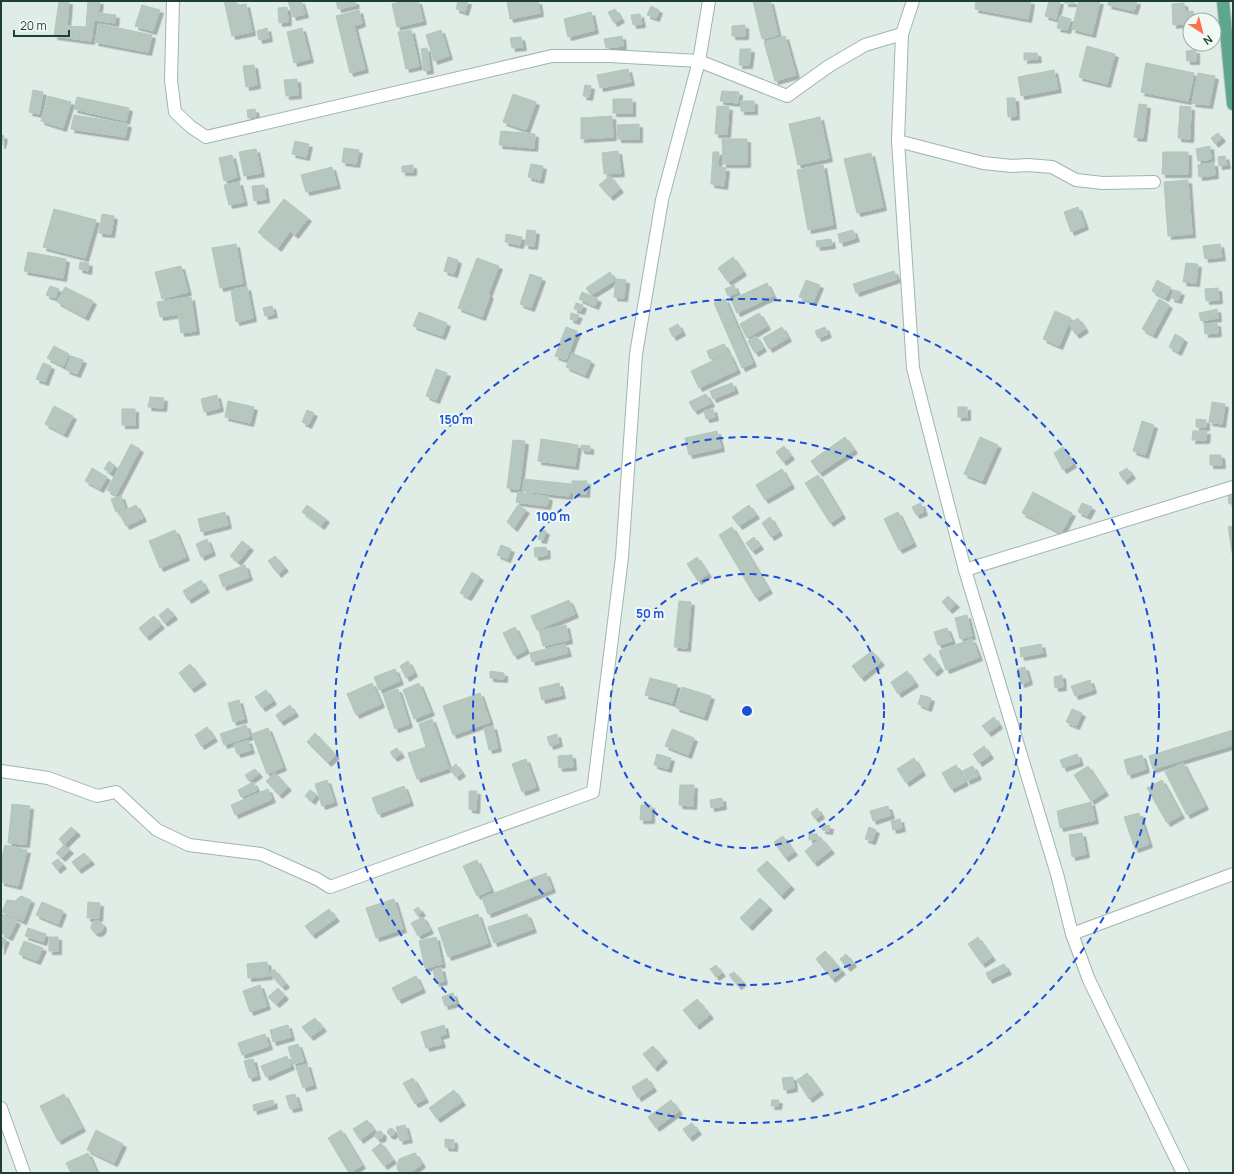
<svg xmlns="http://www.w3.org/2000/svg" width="1234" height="1174" font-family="Manrope,sans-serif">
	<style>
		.building { fill: #b5c7bf; stroke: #b1c7bd; filter: url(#shadow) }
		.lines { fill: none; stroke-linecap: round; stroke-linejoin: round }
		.street-casing { stroke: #a2b4ad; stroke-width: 14 }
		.primary-casing { stroke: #c0c9c6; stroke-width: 14 }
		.street { stroke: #fff; stroke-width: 12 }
		.primary { stroke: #5fa691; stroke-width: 12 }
		.ring { fill: none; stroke: #1d4ed8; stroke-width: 2; stroke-dasharray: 7 5 }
		.centre { fill: #1d4ed8; stroke: #f0f9f4; stroke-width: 2 }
		.ring-label { font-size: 12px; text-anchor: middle; font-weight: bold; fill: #1d4ed8; stroke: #f0f9f4; stroke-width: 4; stroke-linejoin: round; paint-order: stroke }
	</style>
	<defs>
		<filter id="shadow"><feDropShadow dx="3.5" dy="3.5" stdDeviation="0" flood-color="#0004"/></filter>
	</defs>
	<rect width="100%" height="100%" fill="#e0ece6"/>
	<g class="building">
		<polygon points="59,1 69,1 67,26 86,27 88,1 100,1 98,13 116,15 115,23 94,20 91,41 54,36"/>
		<polygon points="224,1 236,1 237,6 246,4 252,32 232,36"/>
		<polygon points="288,1 301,1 305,14 293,17"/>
		<polygon points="336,1 355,1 356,5 338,9"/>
		<polygon points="404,1 418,1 423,21 397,27 392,4"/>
		<polygon points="458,1 468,1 465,12 456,9"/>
		<polygon points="507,1 538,1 540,13 510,19"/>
		<polygon points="753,1 770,1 778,35 762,39"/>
		<polygon points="976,1 1031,1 1028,19 975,9"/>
		<polygon points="1049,1 1060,1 1056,19 1045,16"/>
		<rect x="1065" y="1" width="10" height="2"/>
		<polygon points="1079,1 1100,1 1092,34 1072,29"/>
		<polygon points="1109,1 1137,1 1134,11 1108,5"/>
		<polygon points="1184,3 1185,12 1193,11 1194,20 1190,20 1190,23 1173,25 1172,4"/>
		<polygon points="142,5 160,10 153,31 135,26"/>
		<polygon points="651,6 659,10 656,18 647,15"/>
		<polygon points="287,7 288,22 279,23 278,8"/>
		<polygon points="615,9 621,19 614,23 608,12"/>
		<polygon points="359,10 362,23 354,26 365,69 350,73 336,16"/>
		<polygon points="591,12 595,30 568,37 564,19"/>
		<polygon points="640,14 642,24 633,25 631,15"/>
		<polygon points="1060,16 1071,19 1067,30 1057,28"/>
		<polygon points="99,24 152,35 148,52 95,42"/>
		<polygon points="745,25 745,36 732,36 732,26"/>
		<polygon points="267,28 269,38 259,40 257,31"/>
		<polygon points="302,28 310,59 294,63 287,32"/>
		<polygon points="411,30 419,66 406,69 398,32"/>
		<polygon points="441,30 449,56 434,61 426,35"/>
		<polygon points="622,36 623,46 606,48 604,39"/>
		<polygon points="785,36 796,75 775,81 764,42"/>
		<polygon points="521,37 523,47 512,48 510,38"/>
		<polygon points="1087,46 1115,54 1107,84 1079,77"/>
		<polygon points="427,48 430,70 424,71 421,49"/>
		<polygon points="740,49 751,49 749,65 739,65"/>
		<polygon points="1196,50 1196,61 1187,61 1186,51"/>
		<polygon points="1024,53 1037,53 1038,59 1024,60"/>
		<polygon points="1146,63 1194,73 1188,101 1141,92"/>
		<polygon points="254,65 257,85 246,87 243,66"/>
		<polygon points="628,69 631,82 600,88 597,75"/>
		<polygon points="1054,70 1058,89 1021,96 1018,77"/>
		<polygon points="1198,73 1215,76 1209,105 1192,103"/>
		<polygon points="297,79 298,95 286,96 284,80"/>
		<polygon points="585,85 591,86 589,97 583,96"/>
		<polygon points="33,90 43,92 39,114 29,112"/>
		<polygon points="722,91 739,92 738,103 720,101"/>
		<polygon points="513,94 536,102 526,130 503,122"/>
		<polygon points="48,96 71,102 63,128 41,121"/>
		<polygon points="77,97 129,108 126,121 74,109"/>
		<polygon points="1007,98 1015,98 1016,116 1008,117"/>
		<rect x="613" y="99" width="19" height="14"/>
		<rect x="741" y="101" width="13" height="10"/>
		<polygon points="1139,104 1147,105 1143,138 1134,137"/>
		<polygon points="717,106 729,107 727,134 715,134"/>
		<polygon points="1180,106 1191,107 1190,139 1178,138"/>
		<polygon points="255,109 256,117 248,118 247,110"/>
		<polygon points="74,115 128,124 125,137 71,129"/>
		<polygon points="612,116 613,137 581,139 581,118"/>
		<polygon points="820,117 829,158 798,165 789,124"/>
		<polygon points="639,124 639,139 618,139 617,125"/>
		<polygon points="501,131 535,134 534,148 499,145"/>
		<polygon points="1218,133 1222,138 1215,144 1211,138"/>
		<polygon points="1,135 4,136 2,145 1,145"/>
		<polygon points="722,139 747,139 747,164 723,164"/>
		<polygon points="295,141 309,144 306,157 292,154"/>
		<polygon points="1210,146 1211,159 1198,161 1196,149"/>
		<polygon points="344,148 359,150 356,164 342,162"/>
		<polygon points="256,149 261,173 244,176 239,152"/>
		<polygon points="618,151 621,173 604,174 602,153"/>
		<polygon points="713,152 719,152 718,167 726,168 724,186 711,184"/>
		<polygon points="1163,152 1188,152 1188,174 1162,174"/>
		<polygon points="871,153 883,207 857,213 844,159"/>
		<polygon points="232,155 237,177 224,181 219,158"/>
		<polygon points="1225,156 1227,165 1219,166 1218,157"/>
		<polygon points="1214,163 1215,175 1199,177 1198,165"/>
		<polygon points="531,164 543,166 540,180 528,177"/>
		<polygon points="413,165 413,172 402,172 402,166"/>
		<polygon points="823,165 833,225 808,230 797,170"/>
		<polygon points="332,167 337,185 306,192 301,175"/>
		<polygon points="610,176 620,189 610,197 599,185"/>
		<polygon points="1188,180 1192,234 1168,236 1164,182"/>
		<polygon points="239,182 244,202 229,205 224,185"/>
		<polygon points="264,185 266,199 254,201 252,186"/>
		<polygon points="284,199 308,218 295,235 290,231 278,248 258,232"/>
		<polygon points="1078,207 1085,226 1071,232 1064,212"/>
		<polygon points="54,209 96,220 85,258 43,247"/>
		<polygon points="102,214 114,216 111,234 99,233"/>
		<polygon points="527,230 536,231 534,246 525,245"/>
		<polygon points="853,230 856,238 840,243 838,234"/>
		<polygon points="506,234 522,237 520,245 505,242"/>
		<polygon points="831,239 832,245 817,247 816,241"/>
		<polygon points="236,244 243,283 220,288 212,248"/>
		<polygon points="1220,244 1222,257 1205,259 1203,246"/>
		<polygon points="28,252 66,259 63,278 24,271"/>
		<polygon points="448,257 458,260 454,274 444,271"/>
		<polygon points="733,257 743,272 728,282 718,268"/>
		<polygon points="477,258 499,266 488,294 490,295 482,317 458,308"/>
		<polygon points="80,262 89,263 88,271 79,269"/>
		<polygon points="1186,263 1198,264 1196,283 1183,282"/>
		<polygon points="181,266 188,292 162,299 155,272"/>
		<polygon points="894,271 897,279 856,293 853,284"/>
		<polygon points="610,272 615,280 591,295 586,288"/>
		<polygon points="530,274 542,278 531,308 520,304"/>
		<polygon points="616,279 626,280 624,298 614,297"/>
		<polygon points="806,280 820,285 813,302 799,297"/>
		<polygon points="1157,280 1171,288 1165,298 1152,291"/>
		<polygon points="767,283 773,296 737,313 731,300"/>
		<polygon points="734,285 737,293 728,296 725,289"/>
		<polygon points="50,286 59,289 55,298 46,295"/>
		<polygon points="65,287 93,301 85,317 57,302"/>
		<polygon points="247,287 253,318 236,322 231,290"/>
		<polygon points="1218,288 1219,300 1206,301 1205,289"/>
		<polygon points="1174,290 1181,292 1178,300 1171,298"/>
		<polygon points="582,292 598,299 595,306 579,299"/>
		<polygon points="191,297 196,331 181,333 178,314 160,317 157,302"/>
		<polygon points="725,299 753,363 742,368 714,303"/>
		<polygon points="1159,299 1169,305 1153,335 1142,329"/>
		<polygon points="576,303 583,305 581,311 574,309"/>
		<polygon points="272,306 274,314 265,316 263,308"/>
		<polygon points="1217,309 1218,318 1201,321 1199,313"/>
		<polygon points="1055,311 1071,318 1059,346 1043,339"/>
		<polygon points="419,312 447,323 442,336 413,326"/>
		<polygon points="571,313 579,315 576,321 570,319"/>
		<polygon points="759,313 767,326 747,338 740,324"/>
		<polygon points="1078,318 1085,329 1076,335 1069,324"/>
		<polygon points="1217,323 1218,333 1205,334 1204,324"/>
		<polygon points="678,324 682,332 673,337 669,329"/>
		<polygon points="566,327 577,331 566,360 555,356"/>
		<polygon points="782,327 788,338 769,349 763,338"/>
		<polygon points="825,327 828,334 818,338 815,331"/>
		<polygon points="1175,334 1184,339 1178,352 1169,347"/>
		<polygon points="756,336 763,348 755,353 748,341"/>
		<polygon points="724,344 728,352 710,359 707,351"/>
		<polygon points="54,346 69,354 63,366 47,358"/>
		<polygon points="572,353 591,361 585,375 566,367"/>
		<polygon points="729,353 737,370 699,388 691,371"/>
		<polygon points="71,356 83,360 77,374 66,370"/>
		<polygon points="43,363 51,366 45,382 36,379"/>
		<polygon points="436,369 447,373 436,400 426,396"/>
		<polygon points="732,383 735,390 713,399 710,391"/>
		<polygon points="706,394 711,403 694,411 689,402"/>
		<polygon points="217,395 220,408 204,412 201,399"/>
		<polygon points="150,397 164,398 163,408 148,407"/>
		<polygon points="228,401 254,407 250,423 225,417"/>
		<polygon points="1212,402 1225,404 1222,424 1209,422"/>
		<polygon points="54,406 73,416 64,434 45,424"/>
		<rect x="958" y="407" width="9" height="10"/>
		<rect x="122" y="409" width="13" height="16"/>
		<polygon points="713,409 715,417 706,419 704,411"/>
		<polygon points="307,410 314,413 308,425 302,422"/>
		<polygon points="1196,419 1206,420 1206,427 1196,427"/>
		<polygon points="1142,421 1154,425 1145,455 1133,451"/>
		<polygon points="717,431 721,448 689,455 685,438"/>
		<polygon points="1193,431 1207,431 1206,440 1192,440"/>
		<polygon points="845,437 854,450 819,473 811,461"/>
		<polygon points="980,437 998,445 982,481 964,474"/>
		<polygon points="541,439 578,445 575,466 538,461"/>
		<polygon points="513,440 525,441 519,489 507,488"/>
		<polygon points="131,444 140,449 116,495 107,490"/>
		<polygon points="581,445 590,446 590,451 581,450"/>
		<polygon points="784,446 791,456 783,462 776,452"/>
		<polygon points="1063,447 1073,464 1063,470 1054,453"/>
		<polygon points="1210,455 1221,455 1222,465 1210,465"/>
		<polygon points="109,461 115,466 110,473 104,469"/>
		<polygon points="92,468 107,477 100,489 85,481"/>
		<polygon points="1127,468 1132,475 1124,481 1119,473"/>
		<polygon points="782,469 791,485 765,500 756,485"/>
		<polygon points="818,475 842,515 830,523 805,483"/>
		<polygon points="524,479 571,484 569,496 523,491"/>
		<polygon points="572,481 587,481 586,494 572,493"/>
		<polygon points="518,492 549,497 547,506 516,502"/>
		<polygon points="1033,492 1072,513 1061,533 1022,513"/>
		<polygon points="1233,494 1233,503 1229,504 1228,495"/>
		<polygon points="121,496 125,508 116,512 111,499"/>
		<polygon points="921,503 924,512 916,515 912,507"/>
		<polygon points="1082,503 1092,507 1087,516 1078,512"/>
		<polygon points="136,505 143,518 126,526 119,513"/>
		<polygon points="307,505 326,519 321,526 302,512"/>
		<polygon points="518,505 526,510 514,528 507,522"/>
		<polygon points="749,505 756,515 739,526 732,517"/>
		<polygon points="225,512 228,525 201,532 198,519"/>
		<polygon points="898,512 913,543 899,550 884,519"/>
		<polygon points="770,517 779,532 771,537 762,523"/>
		<polygon points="1233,526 1233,558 1228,527"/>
		<polygon points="732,527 769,590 756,598 719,535"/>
		<polygon points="541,529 546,531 543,540 538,539"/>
		<polygon points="175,530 186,557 160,568 149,541"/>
		<polygon points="754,537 760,546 752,551 746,543"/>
		<polygon points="207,539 212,552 201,557 196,544"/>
		<polygon points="242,541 250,547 238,562 230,556"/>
		<polygon points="501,545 511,549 507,559 497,555"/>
		<polygon points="546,547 547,555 535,557 534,548"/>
		<polygon points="275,556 285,568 278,574 268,561"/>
		<polygon points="697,557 708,574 698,581 687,564"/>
		<polygon points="245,565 249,577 223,587 219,575"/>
		<polygon points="472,572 480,577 468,597 460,593"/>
		<polygon points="201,580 206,589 188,600 183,591"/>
		<polygon points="948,596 956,604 949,610 942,602"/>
		<polygon points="569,600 575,614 537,630 531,616"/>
		<polygon points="679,601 691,602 687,648 674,647"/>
		<polygon points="168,608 174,616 164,623 159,615"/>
		<polygon points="967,615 972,636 960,639 955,618"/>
		<polygon points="154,616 161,625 146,637 139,628"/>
		<polygon points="566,625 569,640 543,646 539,631"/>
		<polygon points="515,627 526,650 514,656 503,633"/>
		<polygon points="947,628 952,641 938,645 934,632"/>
		<polygon points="972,639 979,657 946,670 939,651"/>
		<polygon points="565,644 568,653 532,662 530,653"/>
		<polygon points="1041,644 1043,653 1021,657 1020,648"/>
		<polygon points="872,651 881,662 861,678 852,666"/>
		<polygon points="930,654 940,668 934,673 923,659"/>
		<polygon points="408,661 414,673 406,678 400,666"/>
		<polygon points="190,664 203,681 191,689 179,673"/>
		<polygon points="1025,667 1029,681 1021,684 1017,669"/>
		<polygon points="395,669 400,681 379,690 374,677"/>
		<polygon points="490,671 504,673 504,679 490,678"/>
		<polygon points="907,671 915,683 898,694 891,682"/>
		<polygon points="1062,675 1063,687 1055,688 1054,677"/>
		<polygon points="650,678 677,685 672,703 645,695"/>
		<polygon points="1090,680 1093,690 1075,696 1071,686"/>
		<polygon points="372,683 381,704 356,715 347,694"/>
		<polygon points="419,683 431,712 414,719 403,690"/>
		<polygon points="559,683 562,695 542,700 539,688"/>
		<polygon points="682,687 711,696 704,717 676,708"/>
		<polygon points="398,689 409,724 395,729 383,694"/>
		<polygon points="266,690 273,701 262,708 255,697"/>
		<polygon points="480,693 490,722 453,735 443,706"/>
		<polygon points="921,695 931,698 928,708 918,704"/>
		<polygon points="239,700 244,719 233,722 228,703"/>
		<polygon points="290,705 295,713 280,722 276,715"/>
		<polygon points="1072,709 1082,713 1076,726 1066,722"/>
		<polygon points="994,717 999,725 988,733 982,726"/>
		<polygon points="432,719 449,768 417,779 408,753 426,747 419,724"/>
		<polygon points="246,725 250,736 224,745 220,734"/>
		<polygon points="493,726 498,748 489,750 484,728"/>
		<polygon points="207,727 214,738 201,746 195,735"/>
		<polygon points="268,728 283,767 267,774 252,734"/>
		<polygon points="672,729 694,738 688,755 665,746"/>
		<polygon points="1233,730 1233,745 1153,769 1149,756"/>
		<polygon points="315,733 336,755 328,763 307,742"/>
		<polygon points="557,734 559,743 550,746 547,737"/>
		<polygon points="248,740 251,750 237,754 234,745"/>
		<polygon points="984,746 990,755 979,763 973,754"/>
		<polygon points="397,748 401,754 394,758 390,752"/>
		<polygon points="657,754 671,758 668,769 654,765"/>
		<polygon points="1077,754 1080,762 1063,768 1060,760"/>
		<polygon points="572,755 573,767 559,768 558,756"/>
		<polygon points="1142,755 1146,769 1128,775 1124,760"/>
		<polygon points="914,758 922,772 906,783 897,769"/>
		<polygon points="526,759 536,787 522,792 512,764"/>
		<polygon points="1183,763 1205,806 1187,815 1165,772"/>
		<polygon points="456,764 462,773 456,777 450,769"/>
		<polygon points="956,765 965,782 951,789 942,773"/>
		<polygon points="973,766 978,776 967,781 962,771"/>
		<polygon points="1088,766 1105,792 1091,801 1074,775"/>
		<polygon points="255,769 259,774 249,781 245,775"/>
		<polygon points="275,773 288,787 279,795 266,781"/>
		<polygon points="327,780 334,802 322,806 315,784"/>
		<polygon points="1162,780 1181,815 1167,823 1147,788"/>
		<polygon points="253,782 257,790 241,797 238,790"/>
		<polygon points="680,785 694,785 693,806 679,805"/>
		<polygon points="404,786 410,802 378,814 372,798"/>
		<polygon points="268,789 272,799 235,815 231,805"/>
		<polygon points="310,790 316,794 312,801 305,796"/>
		<polygon points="469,791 477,791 476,810 469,809"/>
		<polygon points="722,798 723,806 711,808 710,800"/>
		<polygon points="1091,802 1095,820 1060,828 1057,811"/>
		<polygon points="12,804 30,806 26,844 8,843"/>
		<polygon points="641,805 651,805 651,820 640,820"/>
		<polygon points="888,806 891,815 873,821 870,811"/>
		<polygon points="817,808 821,815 815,819 811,813"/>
		<polygon points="1139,813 1149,844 1135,849 1124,817"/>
		<polygon points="900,819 902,828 893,830 891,821"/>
		<polygon points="823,825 830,826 829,831 822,830"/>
		<polygon points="71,827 77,832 64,845 59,839"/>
		<polygon points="869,827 876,830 872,841 865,839"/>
		<polygon points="1082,833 1086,854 1072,857 1069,835"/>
		<polygon points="809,834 817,834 818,839 809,840"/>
		<polygon points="783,836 794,852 785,858 774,842"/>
		<polygon points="821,838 831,850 814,863 805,851"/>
		<polygon points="5,845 27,850 18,886 1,882 1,861"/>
		<polygon points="64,845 70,850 62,858 56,853"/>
		<polygon points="84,853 91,861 78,870 72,862"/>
		<polygon points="58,859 63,865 57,870 52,863"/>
		<polygon points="477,860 491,890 477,896 463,866"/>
		<polygon points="767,861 791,886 781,896 757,870"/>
		<polygon points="546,873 552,889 488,914 482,898"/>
		<polygon points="21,896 31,900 23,921 2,912 7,900 15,901"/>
		<polygon points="760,898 769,907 749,927 740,918"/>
		<polygon points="394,899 403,929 376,938 366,908"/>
		<polygon points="42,902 63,911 58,924 36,915"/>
		<polygon points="88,902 100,903 99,918 87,918"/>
		<polygon points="418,907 422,912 418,916 414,910"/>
		<polygon points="329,909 336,918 312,935 305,926"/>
		<polygon points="2,914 17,921 9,937 1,933 1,917"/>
		<polygon points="478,914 488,943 448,957 438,928"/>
		<polygon points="527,914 533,929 494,943 488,927"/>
		<polygon points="423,917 430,930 418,936 411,923"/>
		<circle cx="97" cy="927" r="6"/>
		<polygon points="28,928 46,934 43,942 25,936"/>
		<polygon points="1,937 6,939 1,951"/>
		<rect x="49" y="937" width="9" height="14"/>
		<polygon points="436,937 442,964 425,968 419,941"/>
		<polygon points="978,937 992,957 982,964 968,944"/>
		<polygon points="24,941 43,948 37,961 19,954"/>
		<polygon points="825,951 842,971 832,979 816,959"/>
		<polygon points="846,954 853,963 847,968 840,959"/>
		<polygon points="267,962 269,976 248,978 247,964"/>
		<polygon points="1004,964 1008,971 989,980 986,973"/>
		<polygon points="716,965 722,973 716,977 710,969"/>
		<polygon points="441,968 444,981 436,983 433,970"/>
		<polygon points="274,969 286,984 282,987 269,973"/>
		<polygon points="734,972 743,982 738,986 729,975"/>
		<polygon points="416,976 422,989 398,1000 392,988"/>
		<polygon points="260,985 267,1006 250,1012 243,991"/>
		<polygon points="278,988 285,996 276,1004 268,997"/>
		<polygon points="453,993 456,1003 445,1006 442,997"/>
		<polygon points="697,999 710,1015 696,1026 683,1010"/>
		<polygon points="315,1018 323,1028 310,1037 302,1027"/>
		<polygon points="288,1025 291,1037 273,1042 270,1030"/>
		<polygon points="444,1025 446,1034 439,1036 442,1044 426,1048 421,1032"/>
		<polygon points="265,1034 269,1046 242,1055 238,1043"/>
		<polygon points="298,1044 304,1061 293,1064 288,1047"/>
		<polygon points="653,1046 664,1059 654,1068 643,1054"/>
		<polygon points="287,1056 291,1066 266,1077 261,1066"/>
		<polygon points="253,1059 257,1076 249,1078 244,1061"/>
		<polygon points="307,1064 313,1085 303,1088 296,1067"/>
		<polygon points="807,1073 820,1091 809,1099 797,1080"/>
		<polygon points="793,1077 794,1088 784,1090 782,1078"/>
		<polygon points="413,1078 425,1099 415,1104 403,1083"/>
		<polygon points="647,1078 653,1088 638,1098 632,1087"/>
		<polygon points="454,1090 462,1102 437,1119 429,1108"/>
		<polygon points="64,1094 82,1128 58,1141 40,1106"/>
		<polygon points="295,1094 299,1107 290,1109 286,1096"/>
		<polygon points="273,1100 274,1105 254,1111 253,1105"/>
		<polygon points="671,1100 679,1111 656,1128 648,1117"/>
		<polygon points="772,1100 779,1100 778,1106 771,1106"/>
		<polygon points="367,1120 374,1130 360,1140 353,1129"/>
		<polygon points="692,1123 698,1131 689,1138 683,1129"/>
		<polygon points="405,1125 409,1139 400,1141 396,1127"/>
		<circle cx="391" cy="1132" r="3.5"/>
		<polygon points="96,1130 123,1144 114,1163 87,1150"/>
		<polygon points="341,1130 362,1165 349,1173 328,1138"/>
		<circle cx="379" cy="1135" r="4"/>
		<polygon points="445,1139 454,1140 454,1148 445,1147"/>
		<polygon points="381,1143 393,1160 384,1166 372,1150"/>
		<polygon points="88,1153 97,1173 71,1173 66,1163"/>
		<polygon points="415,1153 422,1164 410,1173 402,1173 399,1172 397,1167 399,1159"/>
	</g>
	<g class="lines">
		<defs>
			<g id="street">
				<polyline points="173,1 171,80 175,112 191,127 206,137 552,56 609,56 699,61 787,96 829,66 865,45 902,34"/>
				<polyline points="913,1 902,34 898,141 913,368 965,570 1057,874 1072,934 1089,980 1183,1173"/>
				<polyline points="898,141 983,163 1012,166 1028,165 1052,167 1076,180 1103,183 1154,182"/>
				<polyline points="965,570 1233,487"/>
				<polyline points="1,771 48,778 97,796 116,792 157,830 189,845 261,854 317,879 330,887 593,792 622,557 636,354 662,200 699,61 709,1"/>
				<polyline points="1072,934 1233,874"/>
				<polyline points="1,1108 24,1173"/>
			</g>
			<polyline id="primary" points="1223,1 1233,104"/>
		</defs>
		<use href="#street" class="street-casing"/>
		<use href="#primary" class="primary-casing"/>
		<use href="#street" class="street"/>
		<use href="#primary" class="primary"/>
	</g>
	<g class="ring">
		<circle cx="747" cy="711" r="137"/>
		<circle cx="747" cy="711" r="274"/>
		<circle cx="747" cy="711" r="412"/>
	</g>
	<circle cx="747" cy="711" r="6" class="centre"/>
	<g class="ring-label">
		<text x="456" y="424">150 m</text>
		<text x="553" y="521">100 m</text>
		<text x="650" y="618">50 m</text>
	</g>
	<rect width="1234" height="1174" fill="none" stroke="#1f3e34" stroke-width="4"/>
	<g transform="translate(1202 32) rotate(144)"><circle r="19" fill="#f0f9f4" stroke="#9caea7"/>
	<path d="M0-3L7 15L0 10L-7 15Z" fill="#ff704b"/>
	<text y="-6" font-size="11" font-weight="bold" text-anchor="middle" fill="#1f3e34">N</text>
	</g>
	<path d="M14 30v6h55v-6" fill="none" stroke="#1f3e34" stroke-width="2"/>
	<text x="20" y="30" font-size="12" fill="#1f3e34" stroke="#f0f9f4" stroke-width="3" paint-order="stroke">20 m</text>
</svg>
